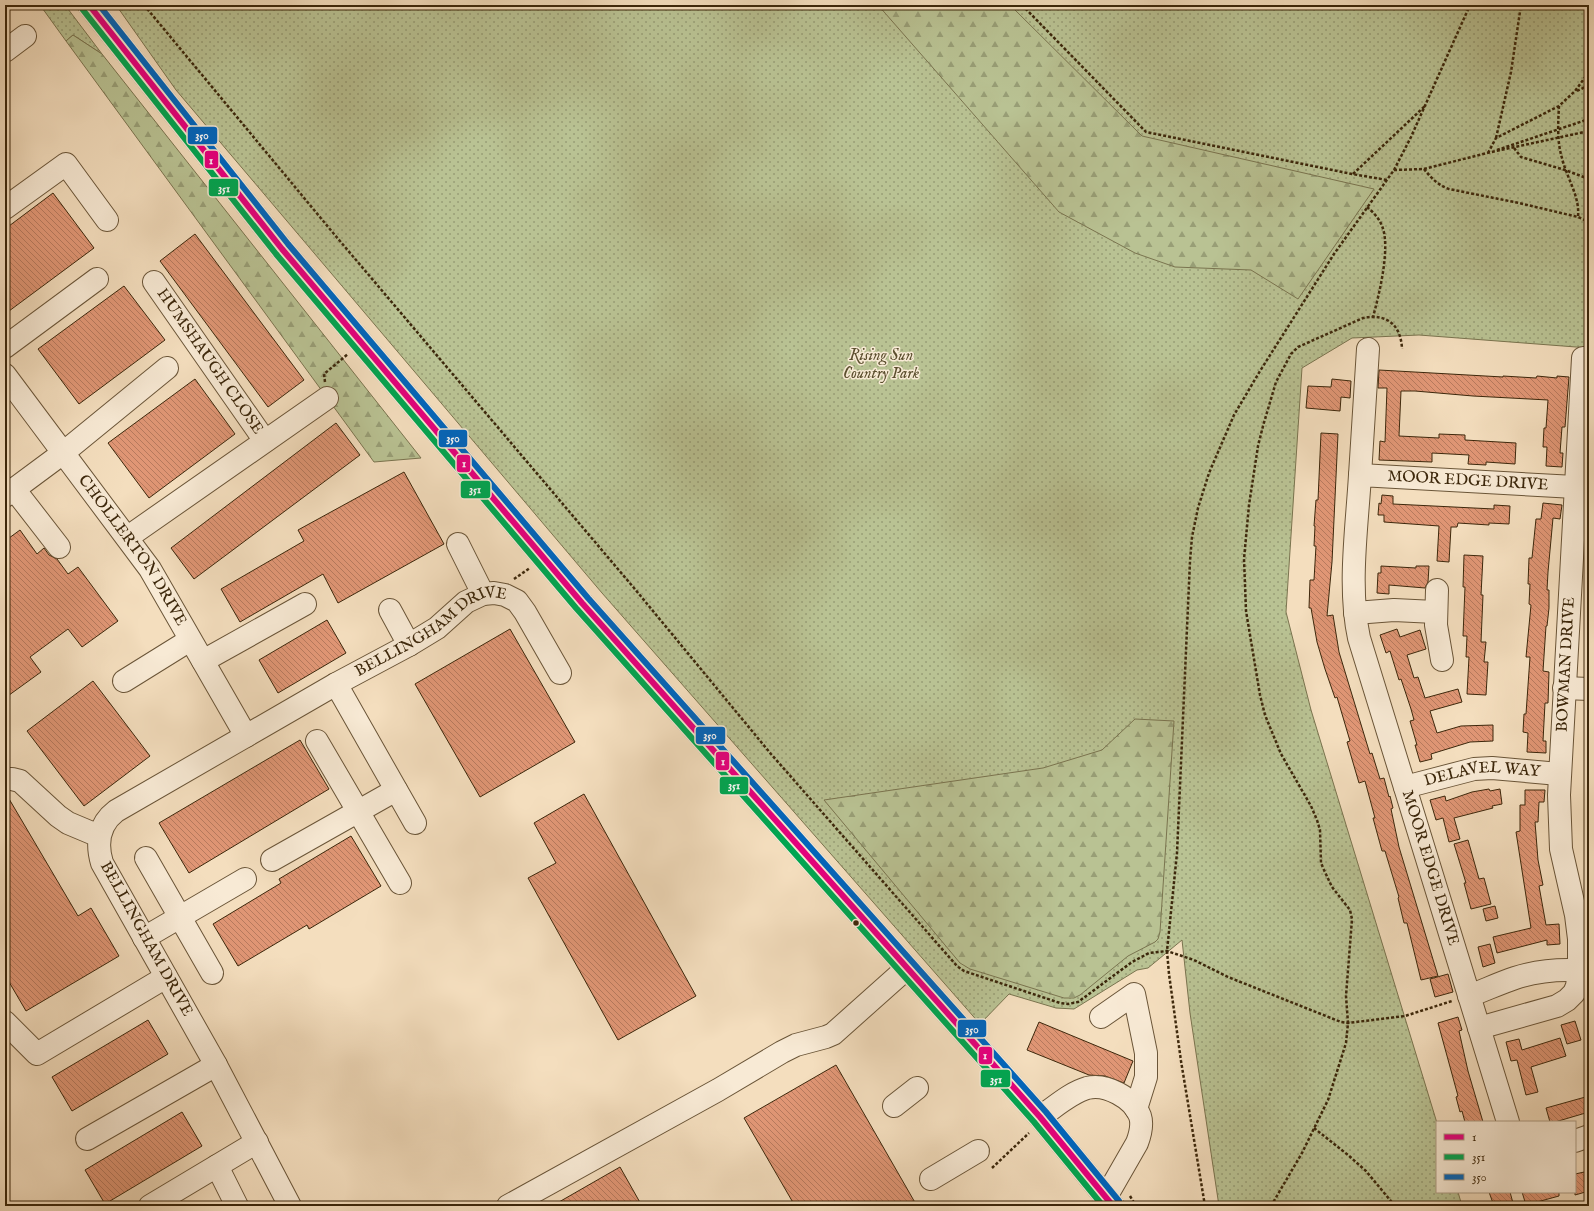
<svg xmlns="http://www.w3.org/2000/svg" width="1594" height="1211" font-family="'IM FELL English',serif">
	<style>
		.grass { fill: url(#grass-dots); stroke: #7a744f }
		.forest { fill: url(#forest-firs); stroke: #7a744f }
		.building { fill: url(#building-back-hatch); stroke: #3c270b }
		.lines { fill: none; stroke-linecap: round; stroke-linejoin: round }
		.minor-casing { stroke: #6a5538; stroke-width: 24 }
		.major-casing { stroke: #3c270b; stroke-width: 24 }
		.path { stroke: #3c270b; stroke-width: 2.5; stroke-dasharray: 3 2; stroke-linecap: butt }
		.minor { stroke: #f8ead5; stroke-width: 22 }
		.major { stroke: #eabf7f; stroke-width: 22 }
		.bus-1-casing { stroke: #f8ead5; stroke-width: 9 }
		.bus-2-casing { stroke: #f8ead5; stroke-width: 9 }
		.bus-3-casing { stroke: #f8ead5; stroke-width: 9 }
		.bus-1 { stroke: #e5007d; stroke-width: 6 }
		.bus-2 { stroke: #00a651; stroke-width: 6 }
		.bus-3 { stroke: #0065bd; stroke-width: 6 }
		.bus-dot { fill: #3c270b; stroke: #f8ead5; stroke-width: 1.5 }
		.labels { text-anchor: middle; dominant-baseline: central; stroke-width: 3; stroke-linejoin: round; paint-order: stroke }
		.park-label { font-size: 16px; font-style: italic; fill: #5b4e2d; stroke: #f8ead5 }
		.street-label { font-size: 16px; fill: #3c270b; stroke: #f8ead5 }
		.line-badge { stroke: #f8ead5; stroke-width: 1.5 }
		.badge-label { font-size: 11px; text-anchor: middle; font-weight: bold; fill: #fff }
	</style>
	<defs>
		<pattern id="grass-dots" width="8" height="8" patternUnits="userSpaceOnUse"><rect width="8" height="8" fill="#b9c293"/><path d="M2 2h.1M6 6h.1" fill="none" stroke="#989e76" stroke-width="1.8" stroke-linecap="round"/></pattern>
		<pattern id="forest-firs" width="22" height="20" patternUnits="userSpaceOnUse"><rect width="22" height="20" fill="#b9c293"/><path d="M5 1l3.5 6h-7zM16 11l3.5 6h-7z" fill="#989e76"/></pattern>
		<pattern id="building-back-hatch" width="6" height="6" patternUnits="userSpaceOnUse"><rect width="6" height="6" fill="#e09675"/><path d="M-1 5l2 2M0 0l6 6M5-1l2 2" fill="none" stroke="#b77a5e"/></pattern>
	</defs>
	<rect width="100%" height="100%" fill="#f4debe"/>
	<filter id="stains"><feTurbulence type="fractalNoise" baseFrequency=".005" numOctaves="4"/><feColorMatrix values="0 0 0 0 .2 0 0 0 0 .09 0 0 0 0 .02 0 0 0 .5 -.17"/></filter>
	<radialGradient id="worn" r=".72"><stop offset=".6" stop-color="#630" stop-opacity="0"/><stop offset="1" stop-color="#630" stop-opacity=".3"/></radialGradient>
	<g class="grass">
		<polygon points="40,5 65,5 102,54 73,35 66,41"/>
		<polygon points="116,5 1589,5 1589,348 1419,335 1352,338 1302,368 1286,612 1311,710 1437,1123 1437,1192 1458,1192 1462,1206 1219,1206 1190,1013 1182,940 1148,968 1137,970 1074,1009 1056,1008 1009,994 980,1024 602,593 176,90"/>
	</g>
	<g class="forest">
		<polygon points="878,5 1010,5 1142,136 1374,189 1298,299 1251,270 1175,267 1135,253 1059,212"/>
		<polygon points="73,35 102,54 421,458 374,462 66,41"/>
		<polygon points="1135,719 1174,721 1160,932 1158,939 1155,942 1128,956 1080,995 1074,998 1064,998 970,969 960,963 824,800 1043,768 1102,750"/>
	</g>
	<g class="building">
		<polygon points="53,193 94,248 5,314 5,229"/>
		<polygon points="195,234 304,380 268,407 160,261"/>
		<polygon points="124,286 165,340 79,404 38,349"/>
		<polygon points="1379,370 1503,377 1503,376 1536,378 1537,376 1557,378 1557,376 1569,377 1565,427 1562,427 1560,453 1563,453 1562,467 1546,466 1547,447 1543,447 1544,428 1546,428 1548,400 1473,396 1415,391 1401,391 1399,436 1439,438 1439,434 1465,435 1465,440 1516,443 1515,464 1486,462 1486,465 1468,464 1469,455 1432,453 1432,462 1379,460 1380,441 1385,442 1387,388 1378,388"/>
		<polygon points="195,379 235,434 149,498 108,443"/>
		<polygon points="1332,379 1351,381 1350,398 1341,397 1340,411 1306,408 1308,386 1331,387"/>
		<polygon points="336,423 360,455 194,579 171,548"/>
		<polygon points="1321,433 1338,434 1332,562 1327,616 1333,615 1339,652 1370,754 1372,753 1380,779 1384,778 1389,797 1390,796 1393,808 1391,809 1399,847 1438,976 1421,980 1407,923 1404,923 1398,898 1399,897 1385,851 1382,851 1373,818 1375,818 1365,781 1359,783 1347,742 1350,741 1337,697 1335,698 1325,669 1317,642 1311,608 1309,608 1310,580 1314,580 1316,546 1314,546 1315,526 1314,526 1316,500 1318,500"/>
		<polygon points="404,472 444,544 338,603 323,574 240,622 221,589 304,541 298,530"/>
		<polygon points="1382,495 1393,496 1393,504 1494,509 1494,505 1510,506 1509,524 1489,523 1489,525 1458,523 1457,527 1451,527 1449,562 1437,561 1439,526 1384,522 1384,515 1378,515 1379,503 1381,504"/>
		<polygon points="1543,503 1562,505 1560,519 1553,518 1548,572 1547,590 1549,590 1549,608 1547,626 1546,626 1543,671 1549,672 1548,703 1545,703 1543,741 1546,741 1546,753 1527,752 1528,733 1523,732 1524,714 1526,714 1530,657 1526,657 1531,605 1529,604 1530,584 1528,584 1529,558 1532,558 1536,519 1541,519"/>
		<polygon points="20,530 37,554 44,548 49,555 57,559 68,574 78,567 118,621 82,647 68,629 30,657 41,672 5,698 5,541"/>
		<polygon points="1464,555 1483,556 1481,595 1483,595 1481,642 1486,642 1484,662 1488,662 1486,695 1467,694 1469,657 1466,657 1467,636 1463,636 1465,587 1463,587"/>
		<polygon points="1381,566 1416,568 1416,566 1429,566 1428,582 1425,588 1389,585 1389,594 1377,593 1378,573 1381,573"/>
		<polygon points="327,620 346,653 278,693 259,660"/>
		<polygon points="510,629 575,742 480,797 415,684"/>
		<polygon points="1397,629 1400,637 1420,630 1426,649 1407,655 1414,678 1418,677 1425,698 1458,689 1462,702 1430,711 1437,733 1461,726 1493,725 1493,741 1470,742 1431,754 1432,759 1420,762 1415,745 1417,745 1410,721 1414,720 1411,709 1401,679 1399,680 1390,651 1386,653 1380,635"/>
		<polygon points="93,681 150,756 84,806 27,731"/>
		<polygon points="300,740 329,789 189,873 159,823"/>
		<polygon points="1489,789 1490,791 1500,789 1502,804 1492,806 1493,808 1454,818 1460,839 1449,842 1443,818 1436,820 1430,800 1445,796 1446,801 1472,792"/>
		<polygon points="1525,790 1545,790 1544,802 1539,802 1538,822 1535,822 1538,860 1543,885 1539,886 1546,925 1559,924 1560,944 1547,945 1547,940 1497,953 1493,937 1531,928 1516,832 1520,831 1520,805 1525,805"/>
		<polygon points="5,792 78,916 91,908 119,956 26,1011 5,975"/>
		<polygon points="584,794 696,996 618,1040 528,878 556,863 534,823"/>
		<polygon points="351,836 381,886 309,929 307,925 238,966 213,924 281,883 279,879"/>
		<polygon points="1468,840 1479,879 1484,878 1491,904 1471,909 1464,883 1466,883 1454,844"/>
		<polygon points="1495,906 1498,918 1486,921 1483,909"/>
		<polygon points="1490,944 1495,963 1483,967 1478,947"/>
		<polygon points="1448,974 1453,992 1435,997 1430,979"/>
		<polygon points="1458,1017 1462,1030 1459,1031 1468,1071 1483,1122 1465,1122 1462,1111 1460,1112 1456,1097 1458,1096 1438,1023"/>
		<polygon points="148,1020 168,1054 72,1111 52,1077"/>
		<polygon points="1575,1021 1581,1040 1567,1044 1561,1025"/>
		<polygon points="1039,1022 1133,1061 1124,1083 1105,1076 1089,1075 1027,1050"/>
		<polygon points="1560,1038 1566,1056 1531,1067 1538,1092 1526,1095 1517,1060 1511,1061 1506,1042 1519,1039 1522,1050"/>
		<polygon points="836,1065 917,1206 795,1206 744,1118"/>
		<polygon points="1589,1096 1589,1112 1555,1122 1550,1122 1546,1108"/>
		<polygon points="182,1112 202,1146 105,1204 85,1170"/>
		<polygon points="620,1167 642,1206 552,1206"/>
		<polygon points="1589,1171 1589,1191 1575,1195 1575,1174"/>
		<polygon points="1489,1192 1510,1192 1513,1203 1504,1206 1494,1206"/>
		<polygon points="1522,1192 1559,1192 1559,1196 1526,1205"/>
	</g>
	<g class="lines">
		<defs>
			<g id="minor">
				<polyline points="5,51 25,36"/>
				<polyline points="5,208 66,164 107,220"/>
				<path id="s1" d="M 154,282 L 265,441"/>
				<polyline points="5,347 97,279"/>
				<path id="s2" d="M 5,375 L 150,569 L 246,736"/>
				<polyline points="1360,475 1368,349"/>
				<polyline points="14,489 59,547"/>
				<polyline points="5,496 63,453 167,368"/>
				<polyline points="128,537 327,398"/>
				<polyline points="458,544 483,594"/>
				<polyline points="1437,590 1436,625 1442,660"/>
				<polyline points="390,610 409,645"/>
				<polyline points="1355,613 1394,610 1435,612"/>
				<polyline points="203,661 305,604"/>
				<polyline points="124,681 190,640"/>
				<polyline points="336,684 415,823"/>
				<polyline points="1564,688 1589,689"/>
				<polyline points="317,741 400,883"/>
				<polyline points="5,779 12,779 20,781 58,816 68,823 99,836"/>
				<path id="s3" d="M 1405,787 L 1474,769 L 1492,768 L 1559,774"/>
				<polyline points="146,858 212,973"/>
				<polyline points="272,860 396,790"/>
				<polyline points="144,938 245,879"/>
				<path d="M 1469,996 C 1485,990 1500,983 1515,978 C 1539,970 1565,969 1589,971"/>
				<polyline points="1101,1017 1134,994 1146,1053 1146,1077 1136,1109"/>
				<polyline points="5,1022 37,1054 166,977"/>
				<path id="s4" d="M 1479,1028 L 1557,1006 L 1567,1000 L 1574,993 L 1577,986 L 1579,970 L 1579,939 L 1576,915 L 1561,849 L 1559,795 L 1583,358"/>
				<polyline points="894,1106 917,1088"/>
				<path d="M 1040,1117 C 1055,1107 1070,1093 1087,1088 C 1106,1083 1133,1098 1140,1116 C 1143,1125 1140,1135 1137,1143 L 1106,1197"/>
				<path id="s5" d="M 1508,1122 L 1359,638 C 1348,587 1357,527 1360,475 L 1575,487"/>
				<polyline points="87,1139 216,1065"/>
				<polyline points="1575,1141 1589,1136"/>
				<polyline points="217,1166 237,1206"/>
				<polyline points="931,1179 978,1151"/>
				<polyline points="150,1206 257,1142"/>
				<path id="s6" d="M 290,1206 L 216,1065 L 102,863 C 96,843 99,824 116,811 L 336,684 L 409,645 L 437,628 L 466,602 L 483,594 L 494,593 L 505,595 L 517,601 L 525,612 L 560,673"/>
				<polyline points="508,1206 718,1090 782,1052 796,1045 826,1037 833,1034 907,968"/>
			</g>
			<polyline id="major" points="89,5 282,249 582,603 1040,1117 1113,1206"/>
		</defs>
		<use href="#minor" class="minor-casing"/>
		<use href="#major" class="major-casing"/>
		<g class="path">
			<polyline points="144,5 334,234 634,588 771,754 957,966 964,971 1060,1003 1068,1004 1078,1002 1132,962 1149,953 1167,951 1194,960 1228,977 1341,1022 1348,1023 1405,1016 1452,1001"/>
			<polyline points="1022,5 1146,132 1352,174 1387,180"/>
			<polyline points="1577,91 1589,85"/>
			<path d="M 1559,106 C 1558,123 1557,142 1562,158 C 1567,179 1580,196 1578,217"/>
			<polyline points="1496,138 1511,72 1521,5"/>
			<polyline points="1514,148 1521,157 1565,170 1589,179"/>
			<polyline points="1497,150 1589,119"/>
			<polyline points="1488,153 1496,138 1559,106 1575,91 1589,72"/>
			<polyline points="1424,169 1487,153 1589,131"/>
			<path d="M 1394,170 L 1424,169 C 1431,178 1438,185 1449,189 L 1519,203 L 1578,217 L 1589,222"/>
			<polyline points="1353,174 1425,106"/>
			<path d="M 1367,207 C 1373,212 1379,218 1382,226 C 1391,247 1379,295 1373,317"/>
			<polyline points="325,382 324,374 348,354"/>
			<polyline points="514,579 530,568"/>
			<polyline points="1314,1128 1348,1155 1366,1171 1395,1206"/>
			<polyline points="992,1168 1029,1133"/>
			<polyline points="1130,1196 1136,1206"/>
			<polyline points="1205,1206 1181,1061 1169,974 1167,951 1177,853 1190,561 1192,537 1198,508 1209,473 1234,415 1260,371 1334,254 1394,170 1411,137 1470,5"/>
			<path d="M 1271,1206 L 1302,1153 L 1328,1100 L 1346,1043 L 1348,1023 L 1346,996 L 1352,919 L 1350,910 L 1332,887 L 1324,870 L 1321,863 L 1320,830 L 1317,820 L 1311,806 L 1281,754 L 1265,715 L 1260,695 L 1246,611 L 1244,559 L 1249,505 L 1258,446 L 1263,426 L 1276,382 L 1291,354 L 1298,347 L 1363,318 C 1387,313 1401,325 1402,349"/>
		</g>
		<use href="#minor" class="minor"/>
		<use href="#major" class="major"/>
		<defs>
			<polyline id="bus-1" points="89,5 282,249 582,603 1040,1117 1113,1206"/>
			<polyline id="bus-2" points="83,10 276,254 576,608 1034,1122 1103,1206"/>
			<polyline id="bus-3" points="99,5 288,244 588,598 1046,1112 1119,1201"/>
		</defs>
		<use href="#bus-1" class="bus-1-casing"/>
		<use href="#bus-2" class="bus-2-casing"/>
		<use href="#bus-3" class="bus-3-casing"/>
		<use href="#bus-1" class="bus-1"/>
		<use href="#bus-2" class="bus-2"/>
		<use href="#bus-3" class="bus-3"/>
	</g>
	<circle class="bus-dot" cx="856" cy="923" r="3.5"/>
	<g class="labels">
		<g class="park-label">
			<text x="881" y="356">Rising Sun<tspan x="881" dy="18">Country Park</tspan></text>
		</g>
		<g class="street-label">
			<text stroke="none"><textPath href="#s1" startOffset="97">HUMSHAUGH CLOSE</textPath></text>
			<text stroke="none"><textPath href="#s5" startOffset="778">MOOR EDGE DRIVE</textPath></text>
			<text stroke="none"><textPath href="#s2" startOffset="217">CHOLLERTON DRIVE</textPath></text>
			<text stroke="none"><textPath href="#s6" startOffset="813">BELLINGHAM DRIVE</textPath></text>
			<text stroke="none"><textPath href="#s4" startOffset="434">BOWMAN DRIVE</textPath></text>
			<text stroke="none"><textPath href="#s3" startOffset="79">DELAVEL WAY</textPath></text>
			<text transform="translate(1430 868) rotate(73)">MOOR EDGE DRIVE</text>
			<text transform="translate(146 939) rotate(61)">BELLINGHAM DRIVE</text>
		</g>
	</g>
	<g class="line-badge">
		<rect x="187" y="126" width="31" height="19" rx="4" fill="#0065bd"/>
		<rect x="204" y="150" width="15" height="19" rx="4" fill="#e5007d"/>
		<rect x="208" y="178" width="31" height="19" rx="4" fill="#00a651"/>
		<rect x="438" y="429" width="30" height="19" rx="4" fill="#0065bd"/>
		<rect x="456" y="454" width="15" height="19" rx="4" fill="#e5007d"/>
		<rect x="460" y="480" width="31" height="19" rx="4" fill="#00a651"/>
		<rect x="695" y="726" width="31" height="19" rx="4" fill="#0065bd"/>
		<rect x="715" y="751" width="15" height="20" rx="4" fill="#e5007d"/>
		<rect x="719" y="776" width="30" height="19" rx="4" fill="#00a651"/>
		<rect x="957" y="1019" width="30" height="19" rx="4" fill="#0065bd"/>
		<rect x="978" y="1046" width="15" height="19" rx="4" fill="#e5007d"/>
		<rect x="980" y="1069" width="31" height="19" rx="4" fill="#00a651"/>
	</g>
	<g class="badge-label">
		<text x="202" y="139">350</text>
		<text x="211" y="164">1</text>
		<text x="224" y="192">351</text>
		<text x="453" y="442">350</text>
		<text x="464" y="467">1</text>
		<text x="475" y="493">351</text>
		<text x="710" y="739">350</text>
		<text x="723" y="765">1</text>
		<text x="734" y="789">351</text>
		<text x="972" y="1033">350</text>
		<text x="985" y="1059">1</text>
		<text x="996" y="1083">351</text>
	</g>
	<rect width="1594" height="1211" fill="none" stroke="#f4debe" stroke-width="20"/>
	<rect x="6" y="6" width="1582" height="1199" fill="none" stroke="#3c270b" stroke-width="2"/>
	<rect x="10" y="10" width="1574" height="1191" fill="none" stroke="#3c270b"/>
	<rect x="1436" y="1121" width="140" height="72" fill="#f8ead5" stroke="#ad9c84"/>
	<rect x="1444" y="1134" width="20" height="6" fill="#e5007d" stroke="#ad9c84"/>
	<text x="1472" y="1141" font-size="12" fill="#3c270b">1</text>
	<rect x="1444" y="1154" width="20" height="6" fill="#00a651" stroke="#ad9c84"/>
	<text x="1472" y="1161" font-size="12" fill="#3c270b">351</text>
	<rect x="1444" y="1174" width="20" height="6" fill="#0065bd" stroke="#ad9c84"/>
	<text x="1472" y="1181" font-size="12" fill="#3c270b">350</text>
	<rect width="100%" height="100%" filter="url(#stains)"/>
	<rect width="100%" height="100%" fill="url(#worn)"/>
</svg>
